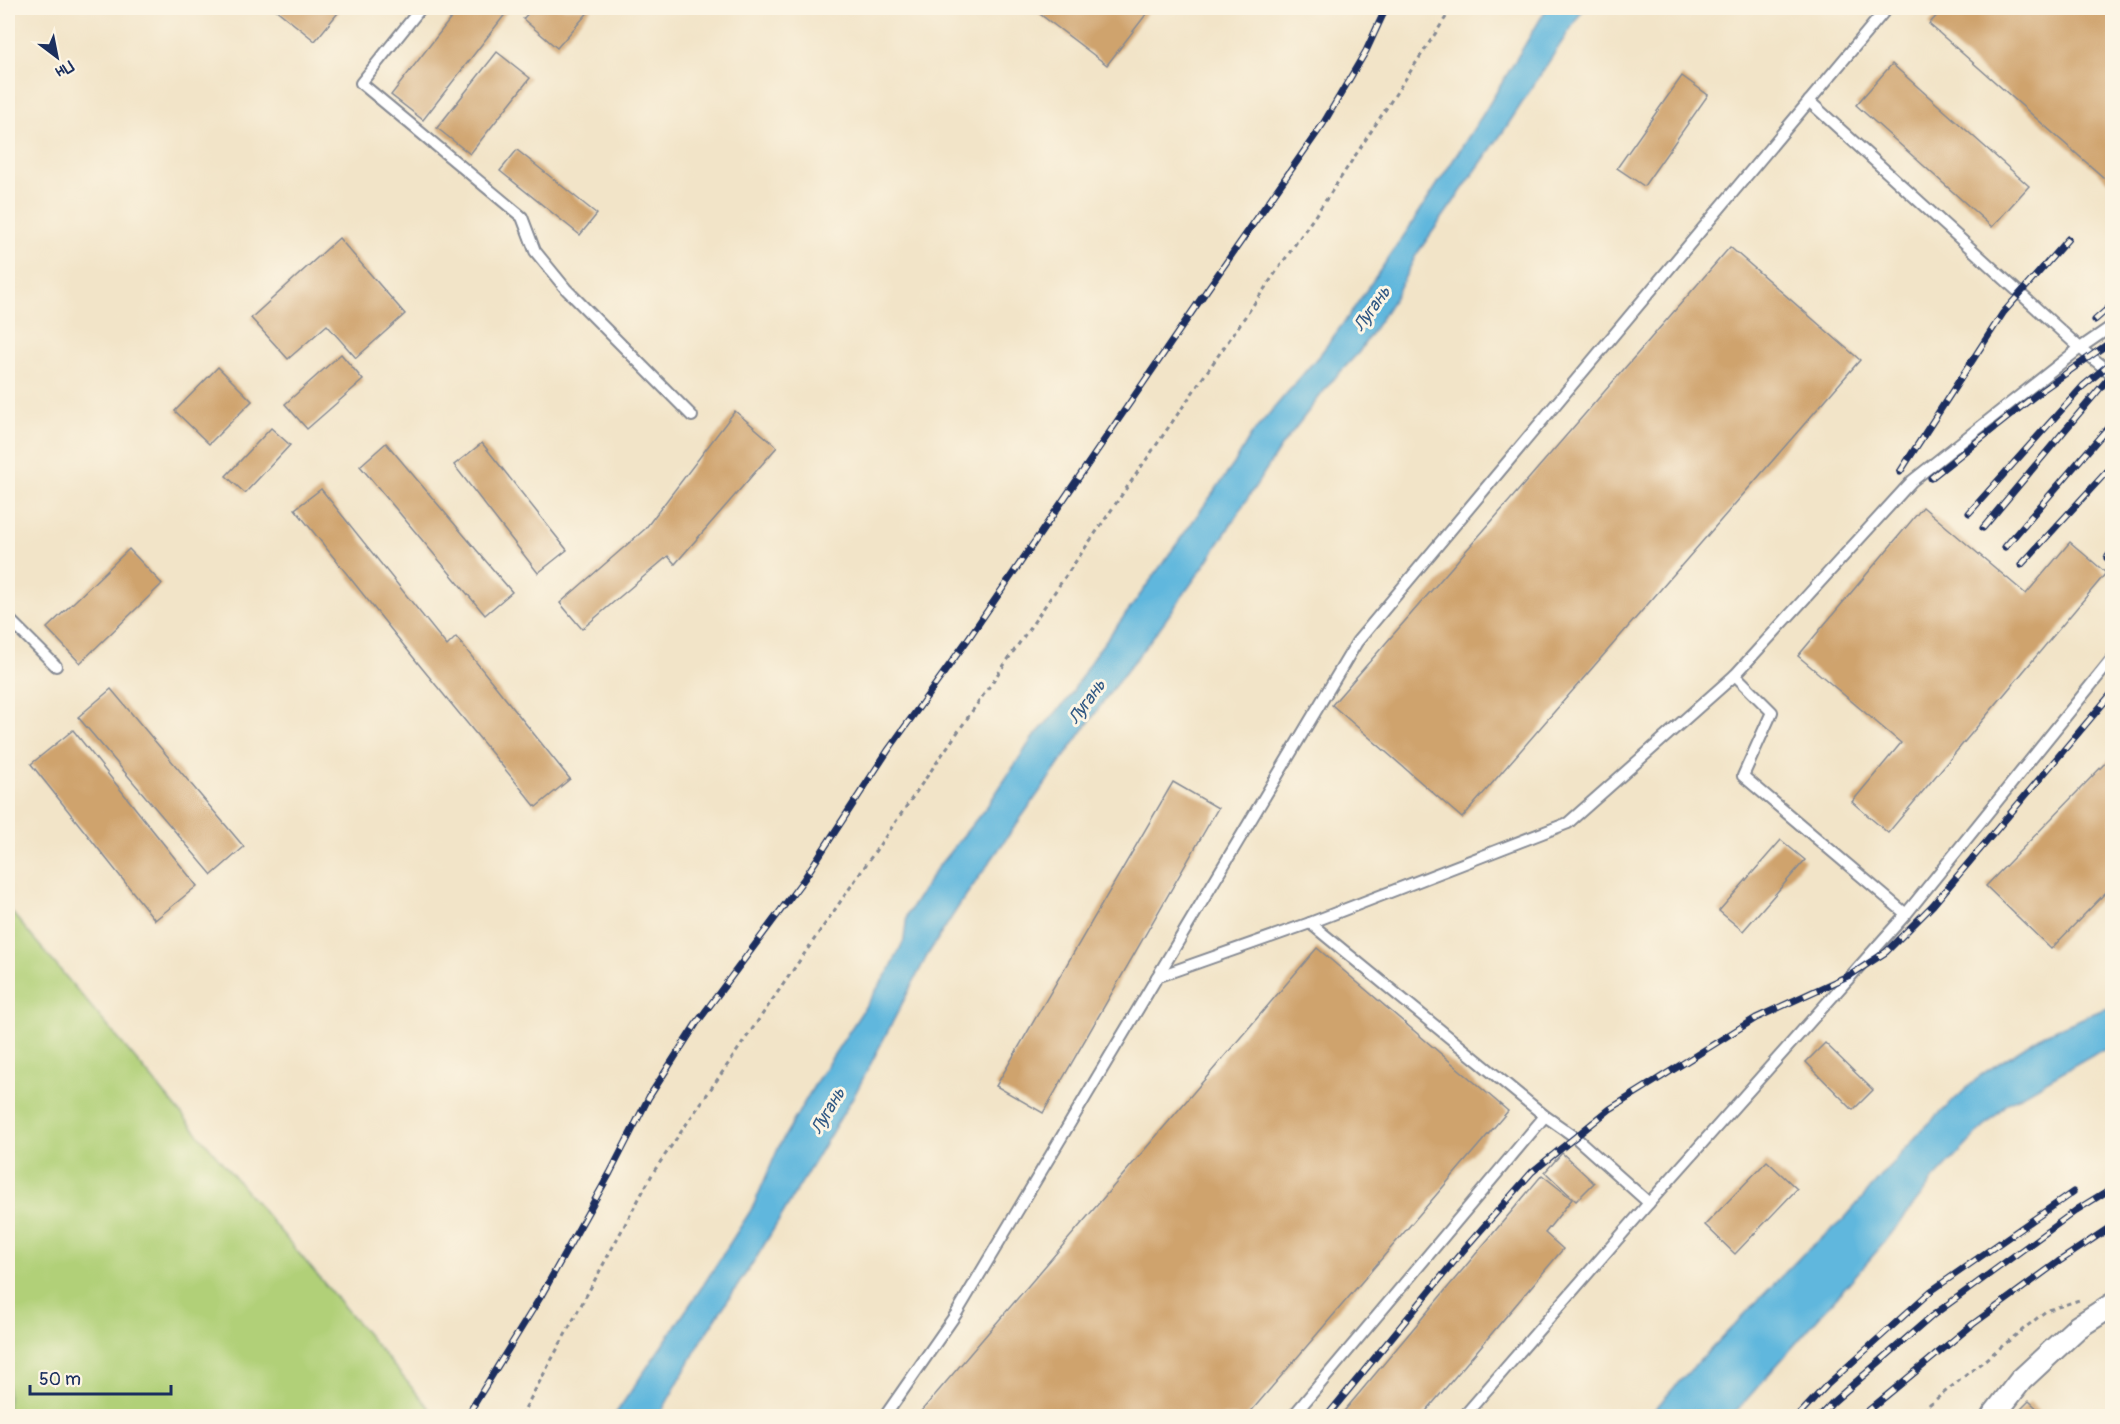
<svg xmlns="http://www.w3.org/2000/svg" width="2120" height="1424" font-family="Pangolin,sans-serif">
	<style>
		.green { fill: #b1d078; stroke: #66806b; stroke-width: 1.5 }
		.water { fill: #61b7dd; stroke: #3e739e; stroke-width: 1.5 }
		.building { fill: #cfa36d }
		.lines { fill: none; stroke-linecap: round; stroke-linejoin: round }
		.service-casing { stroke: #868a93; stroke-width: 14 }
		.minor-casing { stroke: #868a93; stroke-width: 26 }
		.path { stroke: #868a93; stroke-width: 3; stroke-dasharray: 4.5 4.5; stroke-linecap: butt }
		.service { stroke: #fff; stroke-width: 10 }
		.minor { stroke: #fff; stroke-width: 22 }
		.rail-casing { stroke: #1b2f5e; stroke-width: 7 }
		.rail { stroke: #fcf5e5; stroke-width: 4.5; stroke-dasharray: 14; stroke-linecap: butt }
		.labels { text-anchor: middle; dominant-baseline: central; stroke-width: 6; stroke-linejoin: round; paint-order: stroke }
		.water-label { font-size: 18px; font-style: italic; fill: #305884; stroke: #fcf5e5 }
	</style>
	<rect width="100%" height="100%" fill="#fcf5e5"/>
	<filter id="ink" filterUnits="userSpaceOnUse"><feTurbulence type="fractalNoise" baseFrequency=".0167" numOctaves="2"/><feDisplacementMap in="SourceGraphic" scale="12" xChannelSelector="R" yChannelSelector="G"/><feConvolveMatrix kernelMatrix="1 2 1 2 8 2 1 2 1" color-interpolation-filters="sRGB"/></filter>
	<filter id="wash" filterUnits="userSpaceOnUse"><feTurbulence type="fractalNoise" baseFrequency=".008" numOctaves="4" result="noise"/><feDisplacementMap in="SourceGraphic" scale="24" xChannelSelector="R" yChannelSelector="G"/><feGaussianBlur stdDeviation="1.35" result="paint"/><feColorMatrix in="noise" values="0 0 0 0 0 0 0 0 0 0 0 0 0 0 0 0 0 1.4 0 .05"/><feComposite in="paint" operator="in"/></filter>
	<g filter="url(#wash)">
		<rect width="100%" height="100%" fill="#f2e4c8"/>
		<polygon class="green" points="8,908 435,1415 434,1416 8,1416"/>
		<g class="water">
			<polygon points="1547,8 1584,8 1505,129 1416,255 1395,297 1359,352 1330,383 1280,448 1208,560 1159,629 1111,691 962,901 928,954 856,1092 758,1255 704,1336 659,1416 614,1416 706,1281 753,1207 780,1144 818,1079 890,969 904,940 907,915 937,868 988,805 1032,739 1068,699 1094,656 1135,602 1234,464 1251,435 1322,352 1348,317 1407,231 1482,116"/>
			<polygon points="2112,1008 2112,1048 2097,1052 2006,1104 1934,1179 1884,1243 1732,1416 1649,1416 1678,1383 1803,1254 1843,1220 1922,1130 1982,1074 2043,1035 2104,1009"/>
		</g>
		<g id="blocks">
			<g class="building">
				<polygon points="274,8 342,8 315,41"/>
				<polygon points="459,8 510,8 423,120 391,95"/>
				<polygon points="533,8 592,8 557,48 523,19"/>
				<polygon points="1032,8 1151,8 1107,65"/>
				<polygon points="1944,8 2112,8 2111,184 1929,24"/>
				<polygon points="497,52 530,78 470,154 437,128"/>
				<polygon points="1892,64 2029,186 1992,227 1856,105"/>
				<polygon points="1682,76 1708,95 1644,186 1617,168"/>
				<polygon points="517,150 597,214 580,235 500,171"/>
				<polygon points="339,238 405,314 356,358 327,325 288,359 251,318"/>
				<polygon points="1730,247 1860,360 1462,818 1332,705"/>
				<polygon points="341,354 363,380 307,429 285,404"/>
				<polygon points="218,367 252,401 209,444 175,411"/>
				<polygon points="735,411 777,447 675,564 668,556 582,629 560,603 645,529"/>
				<polygon points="271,428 290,445 245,493 226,476"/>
				<polygon points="386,443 512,592 485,615 360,466"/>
				<polygon points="482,443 567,550 538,573 454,465"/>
				<polygon points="321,489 447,646 456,637 570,779 536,807 421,667 295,509"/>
				<polygon points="1923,507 2026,594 2070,542 2106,573 1888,833 1852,802 1901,743 1798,656"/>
				<polygon points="129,549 162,584 80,663 47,628"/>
				<polygon points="111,689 244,847 212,875 78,717"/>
				<polygon points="73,730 197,886 155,920 31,764"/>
				<polygon points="2112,756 2112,886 2051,949 1986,886"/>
				<polygon points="1173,782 1218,808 1043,1113 996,1086"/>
				<polygon points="1781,840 1805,860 1743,931 1719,911"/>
				<polygon points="1317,948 1508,1111 1247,1416 917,1416"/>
				<polygon points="1825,1043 1873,1090 1853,1110 1806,1062"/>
				<polygon points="1562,1153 1594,1183 1576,1201 1545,1172"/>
				<polygon points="1767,1161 1797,1189 1735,1254 1705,1225"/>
				<polygon points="1542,1175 1572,1199 1545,1233 1563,1249 1422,1416 1340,1416"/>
				<polygon points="2029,1401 2045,1416 2015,1415"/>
			</g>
		</g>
	</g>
	<g filter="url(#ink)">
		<use href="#blocks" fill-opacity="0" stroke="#868a93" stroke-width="1.5"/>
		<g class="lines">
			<defs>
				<g id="service">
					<polyline points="421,8 361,83 522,217 535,251 566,289 692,416"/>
					<polyline points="1809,101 2080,348 2112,374"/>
					<polyline points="8,618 56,666"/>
					<polyline points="1735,675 1772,712 1743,776 1906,914"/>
					<polyline points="1310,923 1545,1116 1575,1137 1649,1203"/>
					<polyline points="1157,977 1310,923 1568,823 1735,675 1912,481 2080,348 2112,326"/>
					<polyline points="885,1416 956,1314 1357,642 1887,8"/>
					<polyline points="1293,1416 1545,1116"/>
					<polyline points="1464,1416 1649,1203 1906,914 2112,659"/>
				</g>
				<polyline id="minor" points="1993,1416 2021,1380 2078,1327 2112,1305"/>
			</defs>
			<use href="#service" class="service-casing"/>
			<use href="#minor" class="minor-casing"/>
			<g class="path">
				<polyline points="521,1416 654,1171 1330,194 1452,8"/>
				<polyline points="1915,1416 2046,1311 2079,1300"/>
			</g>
			<use href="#service" class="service"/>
			<use href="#minor" class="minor"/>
			<defs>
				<g id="rail">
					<polyline points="2095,320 2112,305"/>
					<polyline points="1900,472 2003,313 2068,239"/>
					<polyline points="1931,478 2041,391 2112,341"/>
					<polyline points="1969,513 2083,386 2112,362"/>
					<polyline points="1983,528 2112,374"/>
					<polyline points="2005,547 2112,423"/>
					<polyline points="2107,558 2112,551"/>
					<polyline points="2021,565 2112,466"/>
					<polyline points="467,1416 541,1296 610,1173 649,1097 696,1024 804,879 889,749 966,642 1207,290 1323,124 1366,51 1386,8"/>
					<polyline points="1327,1416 1466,1247 1532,1172 1610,1109 1756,1018 1852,974 1886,952 1933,905 2112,693"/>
					<polyline points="1798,1416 1827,1385 1931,1291 2073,1192"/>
					<polyline points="1820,1416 1833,1402 1932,1316 2078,1209 2112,1188"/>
					<polyline points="1862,1416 1973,1324 2058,1262 2112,1226"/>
				</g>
			</defs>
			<use href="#rail" class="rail-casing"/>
			<use href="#rail" class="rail"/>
		</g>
	</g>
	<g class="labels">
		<g class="water-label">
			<text transform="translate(1372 309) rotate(-55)">Лугань</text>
			<text transform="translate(1087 702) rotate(-54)">Лугань</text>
			<text transform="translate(828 1111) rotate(-60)">Лугань</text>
		</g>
	</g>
	<rect width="2120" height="1424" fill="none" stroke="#fcf5e5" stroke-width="30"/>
	<g transform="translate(57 57) rotate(148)" stroke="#fcf5e5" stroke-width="4.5" paint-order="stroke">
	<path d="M0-4.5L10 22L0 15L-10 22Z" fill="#1b2f5e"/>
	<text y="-9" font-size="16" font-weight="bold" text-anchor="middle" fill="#1b2f5e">Пн</text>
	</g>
	<path d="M30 1385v9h141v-9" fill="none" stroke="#1b2f5e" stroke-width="3"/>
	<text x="39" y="1385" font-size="18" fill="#1b2f5e" stroke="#fcf5e5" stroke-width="4.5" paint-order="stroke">50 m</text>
</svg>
